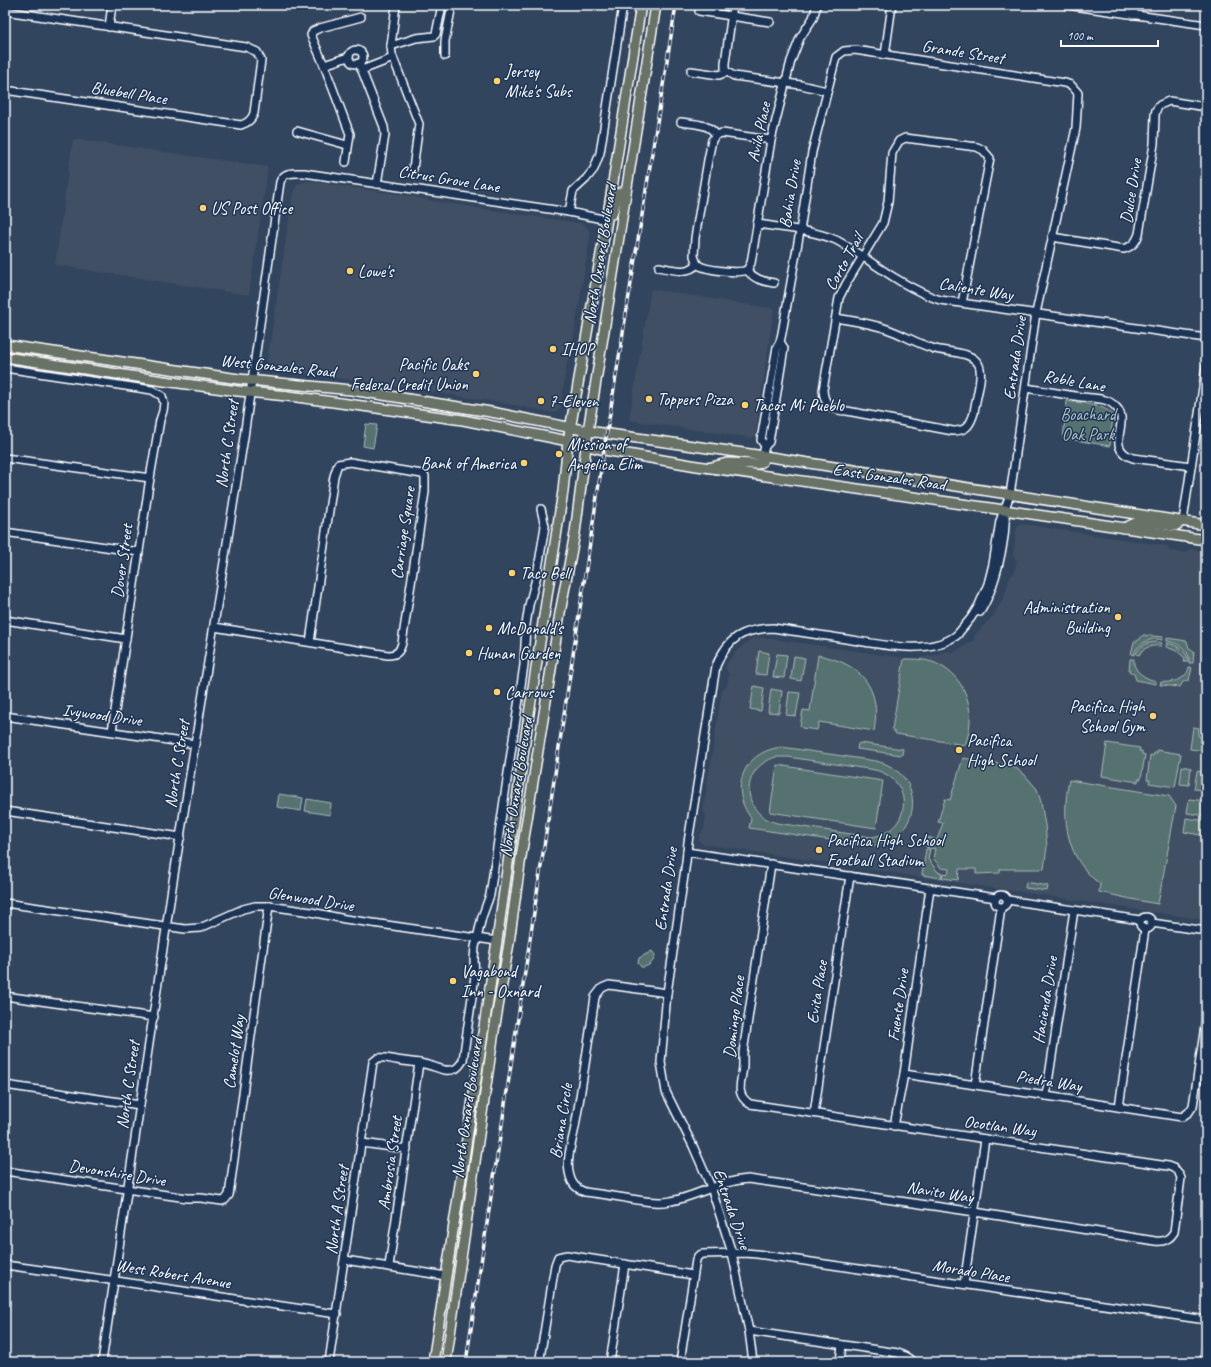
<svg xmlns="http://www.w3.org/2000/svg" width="1211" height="1367" font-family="Caveat,sans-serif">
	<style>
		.built { fill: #415063 }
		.green { fill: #557270; stroke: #aab8b8; fill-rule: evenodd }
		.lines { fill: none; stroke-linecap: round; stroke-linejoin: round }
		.minor-casing { stroke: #fff; stroke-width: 10 }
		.major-casing { stroke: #fff; stroke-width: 12 }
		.minor { stroke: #1d3557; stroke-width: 7 }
		.major { stroke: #697266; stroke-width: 9 }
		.rail-casing { stroke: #fff; stroke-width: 3.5 }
		.rail { stroke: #1d3557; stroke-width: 2; stroke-dasharray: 6; stroke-linecap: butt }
		.poi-dot { fill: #ffd166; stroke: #1d3557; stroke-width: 1.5 }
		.labels { text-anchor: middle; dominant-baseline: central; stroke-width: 3; stroke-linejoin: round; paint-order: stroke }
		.street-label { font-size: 17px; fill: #fff; stroke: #1d3557 }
		.poi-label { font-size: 17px; fill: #fff; stroke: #1d3557; text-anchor: start }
		.park-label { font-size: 17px; fill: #b2c0bf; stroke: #1d3557 }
	</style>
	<rect width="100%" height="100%" fill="#32455e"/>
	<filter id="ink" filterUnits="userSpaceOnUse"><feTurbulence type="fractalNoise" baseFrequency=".025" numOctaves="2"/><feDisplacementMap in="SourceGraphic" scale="8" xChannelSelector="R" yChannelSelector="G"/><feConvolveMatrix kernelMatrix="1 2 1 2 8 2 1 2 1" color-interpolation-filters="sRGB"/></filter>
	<g filter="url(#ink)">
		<g class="built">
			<polygon points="73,139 268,167 249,295 55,265"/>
			<polygon points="307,181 416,197 432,201 584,224 589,230 590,237 571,352 567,363 560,408 554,413 498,402 271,368 267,362 293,193 297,184"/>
			<polygon points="651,289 774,309 755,436 752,438 629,420"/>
			<polygon points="1022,524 1167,546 1170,551 1186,553 1190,549 1206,552 1206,920 702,844 699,840 700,834 704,829 706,815 703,811 722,690 727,686 729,674 725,668 729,660 739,649 751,639 759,637 904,658 919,658 934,655 947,651 953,653 973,641 975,635 993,616 1004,597 1010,577 1014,573 1017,561 1013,555 1017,527"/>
		</g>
		<g class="green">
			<path d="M 1067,401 C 1079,403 1107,405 1113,415 L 1110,446 L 1063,438 Z"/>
			<polygon points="366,424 377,425 373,448 363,446"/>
			<path d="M 1143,635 L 1163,637 L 1162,640 C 1160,640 1159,639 1157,639 C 1148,639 1136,645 1134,655 L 1131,654 L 1134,642 L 1139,640 Z"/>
			<path d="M 1167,638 L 1187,641 L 1189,648 L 1194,651 L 1193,663 L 1189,663 C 1191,650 1178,643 1167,641 Z"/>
			<path d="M 1156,642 L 1162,643 L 1161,646 C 1152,645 1144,647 1139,655 L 1136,654 C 1139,645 1148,642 1156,642 Z"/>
			<path d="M 1167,643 C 1177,645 1188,651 1188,662 L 1184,662 L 1185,658 L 1177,651 L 1166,647 Z"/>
			<polygon points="759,651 769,653 766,675 756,674"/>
			<polygon points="777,654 787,655 784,678 773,677"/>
			<path d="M 818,655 C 861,663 882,688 874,731 L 819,722 L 817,730 L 802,728 L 800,726 L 803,710 L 810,711 Z"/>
			<polygon points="794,656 805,658 801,681 791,679"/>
			<path d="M 904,659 C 914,659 925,659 935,663 C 968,677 977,714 965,745 L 896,734 L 892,729 Z"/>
			<path d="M 1130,659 L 1134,659 C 1132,671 1146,679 1156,681 L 1156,684 L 1136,680 L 1134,674 L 1129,671 Z"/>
			<path d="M 1189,667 L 1192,668 L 1189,680 L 1183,682 L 1180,687 L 1160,685 L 1161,682 C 1172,683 1187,680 1189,667 Z"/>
			<polygon points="754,686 764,688 761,711 750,709"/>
			<polygon points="771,689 782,691 779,713 768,712"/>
			<polygon points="789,692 800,693 796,716 786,715"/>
			<polygon points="1193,727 1199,728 1198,736 1206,738 1206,751 1190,749"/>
			<polygon points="860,743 903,749 902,755 857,749 858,744"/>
			<polygon points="1107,743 1140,748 1139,751 1142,751 1142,754 1145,755 1141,779 1138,779 1138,782 1102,776"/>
			<path d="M 782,747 L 876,761 C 928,773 923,840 871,846 L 749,828 L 751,818 C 728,788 744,751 782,747 ZM 776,757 L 788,757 L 875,770 C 915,780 912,832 871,837 L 777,823 C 741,814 739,768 776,757 Z"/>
			<polygon points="1157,750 1181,754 1175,787 1149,783 1150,780 1147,780 1150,755 1153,756 1154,753 1157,753"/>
			<polygon points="963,758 1013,766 1024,774 1037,789 1041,802 1045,825 1047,847 1044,869 1000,869 1000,873 976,874 976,869 959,869 958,880 942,878 943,873 948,874 949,869 941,868 933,858 935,849 926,847 928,837 937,840 943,823 938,822 945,799 950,800"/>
			<polygon points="777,765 883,781 876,828 770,812"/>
			<polygon points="1182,766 1191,768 1189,785 1180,784"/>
			<polygon points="1197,771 1205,773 1203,790 1194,789"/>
			<path d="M 1069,780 L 1169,796 L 1176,806 L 1158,904 C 1138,901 1118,896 1099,892 L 1100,884 C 1066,859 1061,819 1069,780 Z"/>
			<polygon points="279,794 303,798 301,811 277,807"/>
			<polygon points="307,799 331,803 330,815 305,811"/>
			<polygon points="1189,799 1206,801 1206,816 1187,813"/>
			<polygon points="1186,818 1206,821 1206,836 1184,832"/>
			<polygon points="926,849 930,849 928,859 938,872 942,873 941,878 922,875"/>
			<polygon points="1026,882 1048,886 1047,891 1025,888"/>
			<path d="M 652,951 L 655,955 C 655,962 647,968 641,967 L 638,963 L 639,958 Z"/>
		</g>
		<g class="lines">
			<defs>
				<g id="minor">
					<polyline points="396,5 391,46 416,38 434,36 436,34 442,5"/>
					<polyline points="1067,5 1206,25"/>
					<path d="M 5,11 L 246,47 L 257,52 L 261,60 L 254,113 C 252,119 248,123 241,125 L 5,90"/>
					<polyline points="699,11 770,22"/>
					<polyline points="1133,15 1135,5"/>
					<polyline points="109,27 112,5"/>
					<polyline points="391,46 392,55 419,124 413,169"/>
					<circle cx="356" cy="57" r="7"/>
					<polyline points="885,55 892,5"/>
					<polyline points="445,56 445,41 452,5"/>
					<polyline points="359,63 384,127 385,135 377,184"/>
					<polyline points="324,65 348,57"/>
					<polyline points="362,70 393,58"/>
					<polyline points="691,71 719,75 727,72 734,76 801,85 827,91"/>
					<polyline points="727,72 725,69 725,63 733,5"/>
					<path d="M 681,122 C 693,124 709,123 716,135"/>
					<polyline points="297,131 347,145"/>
					<polyline points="716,135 722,133 771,140"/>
					<polyline points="346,162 350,134 324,65 311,35 313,31 320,28 361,17"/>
					<polyline points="569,212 573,191 586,179 594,169 600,153 623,5"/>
					<path d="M 757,224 C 782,228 813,230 836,240 C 846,245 855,252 865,258 C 888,274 913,291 940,300 L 1206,338"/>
					<path d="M 1052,237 L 1124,249 C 1133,246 1136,242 1139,234 L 1154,144 L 1155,115 L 1156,110 L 1160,105 L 1169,101 L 1206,107"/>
					<polyline points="697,264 694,256 695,238 708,160 712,140 716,135"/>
					<path d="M 697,264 C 703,270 738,274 747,270 C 754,279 762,281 774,283"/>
					<path d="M 659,267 C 671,269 688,275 697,264"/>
					<polyline points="747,270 751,263 771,140 791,61 800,38 813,18 817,5"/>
					<path d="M 836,318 C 853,321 870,323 887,329 C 902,334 916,343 932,348 C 945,353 972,350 979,365 C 984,376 975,400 974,413 C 970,426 966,431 953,431 L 847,411 C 832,411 824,405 823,390 L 839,298 L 846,284 L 883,223 L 888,202 L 892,153 L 899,141 L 905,138 L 977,147 L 983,150 L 990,158 L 962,303"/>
					<polyline points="5,368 152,390 162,396 164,403 163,411 160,420 150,478 112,731"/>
					<path d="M 1026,388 C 1045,391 1063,394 1081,397 C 1089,398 1097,398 1105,400 C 1109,401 1113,404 1116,407 C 1132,422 1103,448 1133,458 L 1191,466"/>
					<polyline points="765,446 761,440 777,347 780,342 782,333 800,231 812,152 836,57 844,51 855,50 1065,83 1071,85 1078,93 1076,128 1036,313 1010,495 1000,521 993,564 988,584 979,605 971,618 956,636"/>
					<polyline points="764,450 765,446 769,442 784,348 780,342"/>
					<polyline points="5,458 150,478"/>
					<polyline points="1183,521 1206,367"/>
					<polyline points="5,532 139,552"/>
					<path d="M 980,612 C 995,589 1007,539 1005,511"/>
					<polyline points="5,620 126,639"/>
					<path d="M 214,627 L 388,655 C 397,655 400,651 402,643 L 425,492 L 425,476 L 422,474 L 350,462 L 338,464 L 334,476 L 310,642"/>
					<polyline points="5,716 195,744"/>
					<polyline points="5,811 181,837"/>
					<polyline points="687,852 996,898"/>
					<circle cx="1001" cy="901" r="6"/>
					<polyline points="1008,900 1140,920"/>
					<polyline points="5,903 185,929 200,928 243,909 255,906 269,906 311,912 345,919 497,941"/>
					<circle cx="1146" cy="923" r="6"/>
					<polyline points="1152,923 1206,931"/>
					<path d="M 667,993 L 609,985 L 602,988 L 595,997 C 589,1038 583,1080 576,1121 C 574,1138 566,1155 569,1172 C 571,1183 575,1188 585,1192 C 600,1194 616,1196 631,1199 C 644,1201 658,1204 671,1201 C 698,1196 719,1181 748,1179 L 975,1212 L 1155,1241 C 1164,1242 1169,1240 1174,1232 L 1181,1178 C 1179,1171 1175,1168 1168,1166 L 750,1104 C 734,1094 742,1082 743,1066 C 743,1062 743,1058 743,1053 L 771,864"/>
					<polyline points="5,996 154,1017"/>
					<polyline points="904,1074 1182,1117 1189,1112 1193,1106 1206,1019"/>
					<polyline points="5,1085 140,1105"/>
					<polyline points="975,1085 1001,908"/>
					<polyline points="1046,1096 1074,910"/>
					<polyline points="1119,1107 1145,929"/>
					<polyline points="814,1113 850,876"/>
					<polyline points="894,1126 904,1074 930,888"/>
					<polyline points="362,1143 407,1149"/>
					<polyline points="5,1171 187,1198 201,1198 222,1201 225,1200 229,1195 269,906"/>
					<polyline points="345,1260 446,1276"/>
					<path d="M 5,1265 C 116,1280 226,1298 337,1314"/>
					<polyline points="389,1266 419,1063"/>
					<polyline points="964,1284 985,1139"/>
					<polyline points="749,1331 898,1353 908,1358 913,1362"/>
					<path d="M 102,1362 L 173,881 L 244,437 L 280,182 C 284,171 294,173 304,173 L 569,212 L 607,220"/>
					<path d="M 329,1362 L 373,1062 L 378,1058 C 385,1057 390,1059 397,1060 C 407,1062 418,1062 428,1065 C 437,1067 446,1073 455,1069 C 459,1067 461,1064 463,1060 L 475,976 L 474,959 L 475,947 L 482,917 L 490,895 L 524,665 L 526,625 L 529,605 L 537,575 L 545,526 L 541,509"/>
					<polyline points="541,1362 540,1358 555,1265 558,1257 567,1255 693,1275"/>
					<polyline points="610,1362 625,1264"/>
					<polyline points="680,1362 696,1260 698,1256 702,1254 745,1253 757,1254 1206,1320"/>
					<path d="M 753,1362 L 749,1331 L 732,1253 L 711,1187 L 693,1146 L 666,1092 L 661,1062 L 667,993 L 686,862 L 688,842 L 716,666 C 728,637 743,629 773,628 C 797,632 822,635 846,639 C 879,644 930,657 958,634"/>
					<polyline points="840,1362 842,1345"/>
					<polyline points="1204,1362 1206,1346"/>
				</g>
				<g id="major">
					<polyline points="612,214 618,194 626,190"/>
					<polyline points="5,345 239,379 351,390 491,412 588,431 764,456 1206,525"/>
					<polyline points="5,357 164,381 238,391 297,397 463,420 568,441 604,450 697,466 1004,510 1206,540"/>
					<polyline points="712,467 727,463 758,464 762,462 764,456"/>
					<polyline points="1124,528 1138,522 1175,526 1183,521"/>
					<polyline points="433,1362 497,941 529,714 563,491 568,441 607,220 641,5"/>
					<polyline points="446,1362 494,1031 509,943 521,857 560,613 575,533 588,431 656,5"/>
				</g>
			</defs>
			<use href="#minor" class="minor-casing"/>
			<use href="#major" class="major-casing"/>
			<use href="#minor" class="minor"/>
			<use href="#major" class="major"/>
			<defs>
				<polyline id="rail" points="466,1362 604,450 676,5"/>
			</defs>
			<use href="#rail" class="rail-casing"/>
			<use href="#rail" class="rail"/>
		</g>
	</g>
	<g class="poi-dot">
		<circle cx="497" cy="81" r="4"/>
		<circle cx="203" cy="208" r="4"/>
		<circle cx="350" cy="271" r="4"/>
		<circle cx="553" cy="349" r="4"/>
		<circle cx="476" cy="374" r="4"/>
		<circle cx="649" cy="399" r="4"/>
		<circle cx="541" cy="401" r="4"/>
		<circle cx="745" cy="405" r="4"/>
		<circle cx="559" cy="454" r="4"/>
		<circle cx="524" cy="463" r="4"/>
		<circle cx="512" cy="573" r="4"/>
		<circle cx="1118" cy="617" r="4"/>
		<circle cx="489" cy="628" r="4"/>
		<circle cx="469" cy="653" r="4"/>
		<circle cx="497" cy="692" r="4"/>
		<circle cx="1153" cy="716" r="4"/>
		<circle cx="959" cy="750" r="4"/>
		<circle cx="819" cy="850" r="4"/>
		<circle cx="453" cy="981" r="4"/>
	</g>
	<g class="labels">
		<g class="street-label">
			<text transform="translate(963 52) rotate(9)">Grande Street</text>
			<text transform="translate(129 93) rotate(9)">Bluebell Place</text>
			<text transform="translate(759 132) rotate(-78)">Avila Place</text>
			<text transform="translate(449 179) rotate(9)">Citrus Grove Lane</text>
			<text transform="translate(1131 191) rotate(-81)">Dulce Drive</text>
			<text transform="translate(790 194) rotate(-81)">Bahia Drive</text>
			<text transform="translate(600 254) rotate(-81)">North Oxnard Boulevard</text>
			<text transform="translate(844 262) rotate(-61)">Corto Trail</text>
			<text transform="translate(976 289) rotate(9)">Caliente Way</text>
			<text transform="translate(1015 358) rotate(-82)">Entrada Drive</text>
			<text transform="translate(278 366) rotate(6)">West Gonzales Road</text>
			<text transform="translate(1074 381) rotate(10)">Roble Lane</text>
			<text transform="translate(227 444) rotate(-82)">North C Street</text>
			<text transform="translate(889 477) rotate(8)">East Gonzales Road</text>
			<text transform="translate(403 533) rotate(-82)">Carriage Square</text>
			<text transform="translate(122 561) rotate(-82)">Dover Street</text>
			<text transform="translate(102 715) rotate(8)">Ivywood Drive</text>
			<text transform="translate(177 764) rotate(-81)">North C Street</text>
			<text transform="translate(516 787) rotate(-81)">North Oxnard Boulevard</text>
			<text transform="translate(666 889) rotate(-82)">Entrada Drive</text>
			<text transform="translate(311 899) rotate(9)">Glenwood Drive</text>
			<text transform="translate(817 992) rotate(-81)">Evita Place</text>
			<text transform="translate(1045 1000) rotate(-81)">Hacienda Drive</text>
			<text transform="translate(898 1005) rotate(-82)">Fuente Drive</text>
			<text transform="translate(734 1017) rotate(-83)">Domingo Place</text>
			<text transform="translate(234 1052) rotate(-82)">Camelot Way</text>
			<text transform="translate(1049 1081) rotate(9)">Piedra Way</text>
			<text transform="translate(128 1085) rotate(-82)">North C Street</text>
			<text transform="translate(467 1108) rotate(-82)">North Oxnard Boulevard</text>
			<text transform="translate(561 1121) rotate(-81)">Briana Circle</text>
			<text transform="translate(1000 1126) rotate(8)">Ocotlan Way</text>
			<text transform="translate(390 1163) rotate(-82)">Ambrosia Street</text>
			<text transform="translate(117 1173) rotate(9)">Devonshire Drive</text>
			<text transform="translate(940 1192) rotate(9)">Navito Way</text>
			<text transform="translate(732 1209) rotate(71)">Entrada Drive</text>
			<text transform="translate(337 1210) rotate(-82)">North A Street</text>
			<text transform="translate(971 1271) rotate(9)">Morado Place</text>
			<text transform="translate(173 1274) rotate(9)">West Robert Avenue</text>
		</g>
		<g class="poi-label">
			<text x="505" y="71">Jersey<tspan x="505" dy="20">Mike's Subs</tspan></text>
			<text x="211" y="208">US Post Office</text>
			<text x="358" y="271">Lowe's</text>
			<text x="561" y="349">IHOP</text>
			<text x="468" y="364" text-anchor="end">Pacific Oaks<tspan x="468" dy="20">Federal Credit Union</tspan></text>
			<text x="657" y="399">Toppers Pizza</text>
			<text x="549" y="401">7-Eleven</text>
			<text x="753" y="405">Tacos Mi Pueblo</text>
			<text x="567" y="444">Mission of<tspan x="567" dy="20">Angelica Elim</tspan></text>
			<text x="516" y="463" text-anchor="end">Bank of America</text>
			<text x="520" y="573">Taco Bell</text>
			<text x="1110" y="607" text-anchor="end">Administration<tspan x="1110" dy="20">Building</tspan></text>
			<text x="497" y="628">McDonald's</text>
			<text x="477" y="653">Hunan Garden</text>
			<text x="505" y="692">Carrows</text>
			<text x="1145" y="706" text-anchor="end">Pacifica High<tspan x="1145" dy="20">School Gym</tspan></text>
			<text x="967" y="740">Pacifica<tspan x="967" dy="20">High School</tspan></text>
			<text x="827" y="840">Pacifica High School<tspan x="827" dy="20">Football Stadium</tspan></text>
			<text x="461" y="971">Vagabond<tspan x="461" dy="20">Inn - Oxnard</tspan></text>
		</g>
		<g class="park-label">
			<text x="1088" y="414">Boachard<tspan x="1088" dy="20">Oak Park</tspan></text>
		</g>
	</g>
	<rect width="1211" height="1367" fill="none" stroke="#1d3557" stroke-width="20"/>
	<rect x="10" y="10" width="1191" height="1347" fill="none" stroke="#fff" stroke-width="1.5" filter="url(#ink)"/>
	<path d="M1061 40v6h97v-6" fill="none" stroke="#ffffff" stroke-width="2"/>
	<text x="1067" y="40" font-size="12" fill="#ffffff" stroke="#1d3557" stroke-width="3" paint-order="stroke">100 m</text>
</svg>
